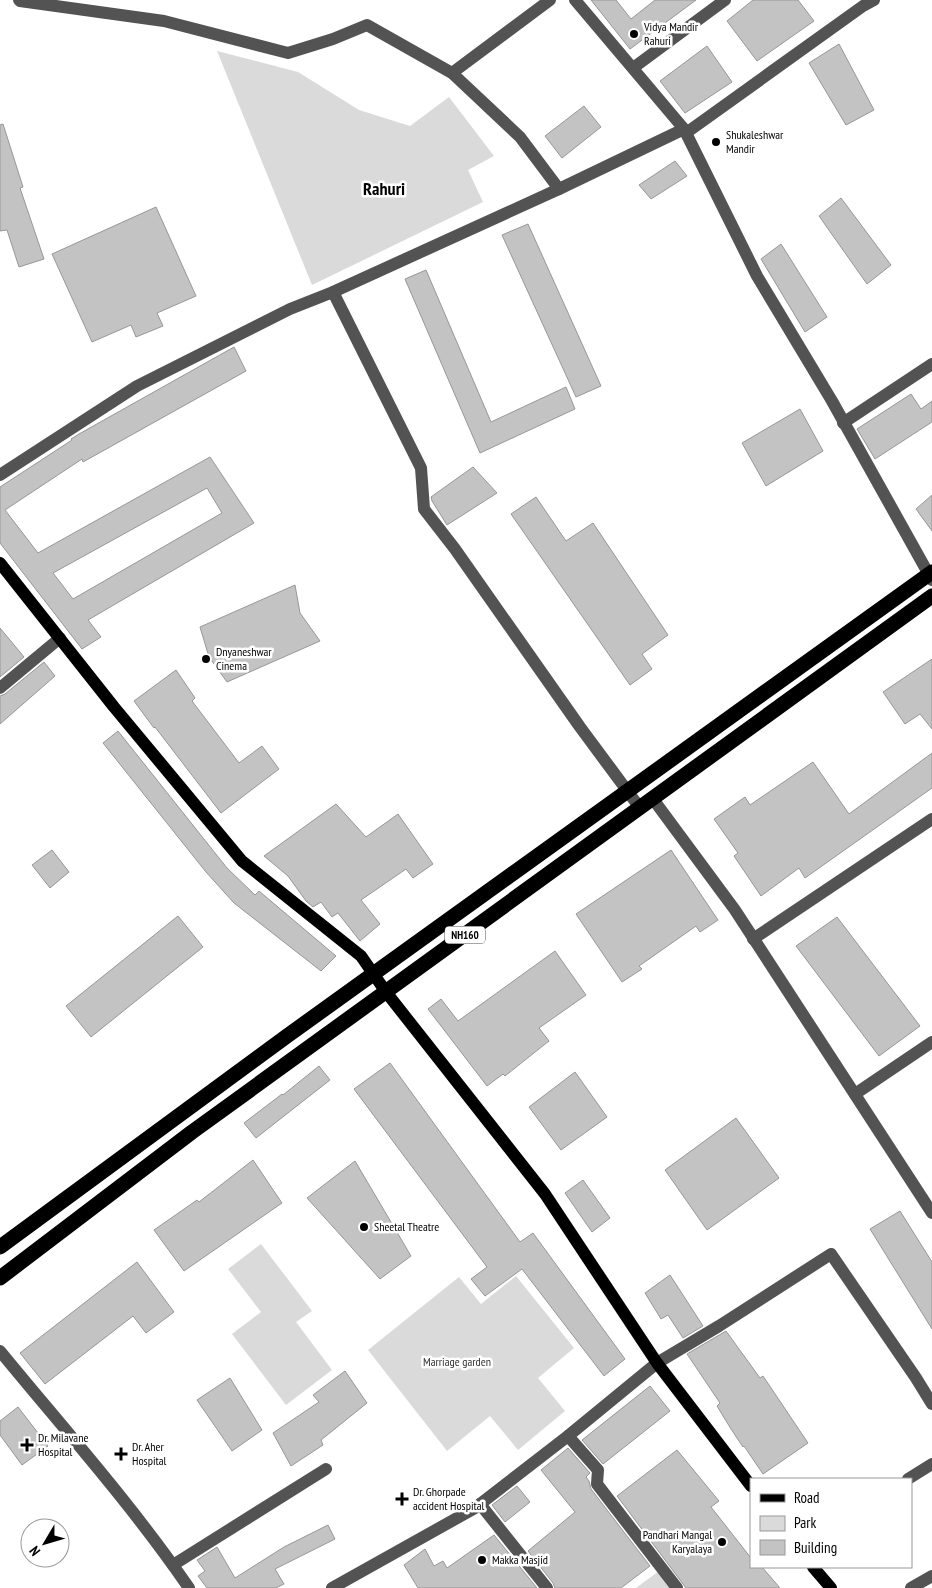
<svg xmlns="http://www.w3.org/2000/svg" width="932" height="1588" font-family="'PT Sans Narrow',sans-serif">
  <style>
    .green { fill: #dadada }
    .building { fill: #c3c3c3; stroke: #979797; fill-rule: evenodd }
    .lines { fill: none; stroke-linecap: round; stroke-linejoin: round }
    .minor { stroke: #535353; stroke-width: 12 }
    .major { stroke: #000; stroke-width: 12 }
    .highway { stroke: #000; stroke-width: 15 }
    .poi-dot { fill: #000; stroke: #fff; stroke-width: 2 }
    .labels { text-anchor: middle; stroke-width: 5; stroke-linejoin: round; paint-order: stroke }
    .shield { fill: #fff; stroke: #4c4c4c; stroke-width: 1 }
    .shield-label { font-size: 11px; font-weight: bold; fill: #000 }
    .poi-label { font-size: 12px; fill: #000; stroke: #fff; text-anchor: start }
    .park-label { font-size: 12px; fill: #313131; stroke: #fff }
    .district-label { font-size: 18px; font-weight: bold; fill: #000; stroke: #fff }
  </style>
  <rect width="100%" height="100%" fill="#fff"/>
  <!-- green -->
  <g class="green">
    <polygon points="217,51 298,72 359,110 410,126 449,97 494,156 468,170 483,202 312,285"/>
    <polygon points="261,1244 312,1311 296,1322 332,1370 286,1405 232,1334 261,1312 228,1269"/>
    <polygon points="516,1276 574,1348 538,1378 565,1411 518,1450 490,1416 447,1451 368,1350 459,1277 481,1304"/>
    <polygon points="659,1571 672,1588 636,1588"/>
  </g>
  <!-- building -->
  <g class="building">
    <polygon points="591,0 616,0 631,19 655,0 696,0 630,49"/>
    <polygon points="753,0 798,0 814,21 757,61 727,21"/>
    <polygon points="839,44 874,110 846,125 809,63"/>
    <polygon points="707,46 732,82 685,113 660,81"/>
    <polygon points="584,106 601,127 562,158 545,136"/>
    <polygon points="3,124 23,187 20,188 44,259 19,267 7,230 0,231 0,125"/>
    <polygon points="675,161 687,176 651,199 639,185"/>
    <polygon points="841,198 891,265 867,284 819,216"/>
    <polygon points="156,207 196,296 157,313 163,326 136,337 131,325 92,342 52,254"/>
    <polygon points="528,224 601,386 576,397 502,235"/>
    <polygon points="781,244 827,317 805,332 761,259"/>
    <polygon points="426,270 491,422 566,387 575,409 480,453 405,279"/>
    <path d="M234 347 246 371 83 462 82 459 5 510 38 553 210 457 254 523 88 620 101 637 82 649 0 543V487L72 440 71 439 79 434ZM207 488 222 513 73 599 53 573Z"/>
    <polygon points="911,394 921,409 932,401 932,422 875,459 857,429"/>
    <polygon points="800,409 823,451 766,486 742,443"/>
    <polygon points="473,467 497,493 447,525 432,501 431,497"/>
    <polygon points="932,495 932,531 916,509"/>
    <polygon points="536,497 566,541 593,523 668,635 642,654 652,669 630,685 511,514"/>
    <polygon points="295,585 300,613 320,641 227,682 209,657 200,627"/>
    <polygon points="0,628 24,657 0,677"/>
    <polygon points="932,659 932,729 920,714 905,724 883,692"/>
    <polygon points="44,662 55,676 0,724 0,696 5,694"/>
    <polygon points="176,670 195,698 192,701 239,763 262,746 279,769 221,813 155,727 154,728 134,701"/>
    <polygon points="118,731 227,868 255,895 259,891 336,956 321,971 234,903 206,872 103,743"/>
    <polygon points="932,753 932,788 805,878 799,868 761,896 734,856 738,853 714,819 745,797 750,805 813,762 849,814"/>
    <polygon points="336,804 366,837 398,814 433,864 413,878 406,869 361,900 380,924 360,941 338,913 332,917 321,902 313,907 306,901 288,876 264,856"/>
    <polygon points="52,850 69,872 50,888 32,865"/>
    <polygon points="671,850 718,920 700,932 696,926 639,966 642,969 622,982 576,914"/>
    <polygon points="178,916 203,947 91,1037 66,1006"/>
    <polygon points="837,917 920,1026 879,1056 796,946"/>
    <polygon points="555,951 586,995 539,1028 549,1041 505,1076 503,1074 487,1086 428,1009 441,999 458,1021"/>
    <polygon points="390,1063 520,1242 533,1233 625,1359 604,1376 522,1269 485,1296 471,1279 487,1267 354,1089"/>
    <polygon points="319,1066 330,1080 256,1138 244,1123 282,1094 283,1095"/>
    <polygon points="575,1072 607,1117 561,1150 529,1107"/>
    <polygon points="736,1118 779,1178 707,1230 665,1170"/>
    <polygon points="253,1160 282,1203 184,1271 154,1230 197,1200 199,1202"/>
    <polygon points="355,1161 411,1256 380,1279 307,1198"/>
    <polygon points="583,1180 610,1218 592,1232 565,1193"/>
    <polygon points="900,1211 932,1262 932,1329 870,1229"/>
    <polygon points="137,1262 174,1312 146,1333 133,1316 45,1384 20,1353"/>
    <polygon points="670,1275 703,1326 683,1338 668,1315 661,1319 645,1293"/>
    <polygon points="726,1331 760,1378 763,1376 808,1443 763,1474 744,1446 743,1447 731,1429 717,1406 720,1403 687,1354"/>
    <polygon points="345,1371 367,1403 321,1440 323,1445 291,1466 273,1433 319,1402 313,1395"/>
    <polygon points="230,1378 262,1430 232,1451 197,1400"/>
    <polygon points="650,1386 670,1411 603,1464 582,1440"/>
    <polygon points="18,1407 48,1446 22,1465 0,1435 0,1421"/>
    <polygon points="568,1448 590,1473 586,1477 589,1481 591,1489 650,1566 621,1588 555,1588 553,1583 528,1551 575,1512 541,1470"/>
    <polygon points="677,1450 719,1501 711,1507 751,1558 751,1567 762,1567 780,1588 686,1588 617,1496"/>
    <polygon points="517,1486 530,1502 505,1522 492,1505"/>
    <polygon points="328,1525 335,1539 275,1569 284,1584 276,1588 207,1588 198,1576 205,1571 197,1560 217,1547 235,1578 284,1547"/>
    <polygon points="494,1535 537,1588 418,1588 404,1565 425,1549 434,1566 443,1561 447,1568"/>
  </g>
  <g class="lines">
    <!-- minor -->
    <g class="minor">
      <polyline points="19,0 20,1 164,21 288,53 333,39 367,25 452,73 520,137 559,189 684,129 575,0"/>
      <polyline points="633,68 725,0"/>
      <polyline points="452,73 550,0"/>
      <polyline points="684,129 757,276 832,401 932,580"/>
      <polyline points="686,133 863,6 874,0"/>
      <polyline points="333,292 421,468 424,509 455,549 580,727 640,808"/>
      <polyline points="843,423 932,364"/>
      <polyline points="0,475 137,386 290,309 333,292 559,189"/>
      <polyline points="0,688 60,638"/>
      <polyline points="653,799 735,910 932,1213"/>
      <polyline points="753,939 932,819"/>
      <polyline points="855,1094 932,1042"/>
      <path d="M0 1351C64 1429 132 1505 189 1588"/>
      <polyline points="568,1436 598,1470 597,1484 677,1588"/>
      <polyline points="908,1479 932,1464"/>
      <polyline points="480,1504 547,1588"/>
      <polyline points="173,1565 326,1469"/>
      <polyline points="332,1588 475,1508 568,1436 657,1363 719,1326 831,1254 916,1378 932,1404"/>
      <polyline points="911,1588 932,1576"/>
    </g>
    <!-- major -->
    <g class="major">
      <polyline points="0,563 114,707 242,861 361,956 386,992 545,1194 657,1363 751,1486"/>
      <polyline points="813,1567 831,1588"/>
    </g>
    <!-- highway -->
    <g class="highway">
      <polyline points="0,1247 287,1036 932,572"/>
      <polyline points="0,1278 192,1132 932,596"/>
    </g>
  </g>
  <!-- markers -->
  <g class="poi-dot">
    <circle cx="634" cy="34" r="5"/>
    <circle cx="716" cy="142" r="5"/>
    <circle cx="206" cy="659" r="5"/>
    <circle cx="364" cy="1227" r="5"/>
    <path d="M24.5 1437.5h5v5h5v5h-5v5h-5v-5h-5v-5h5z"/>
    <path d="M118.5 1446.5h5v5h5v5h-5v5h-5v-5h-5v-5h5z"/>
    <path d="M399.5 1491.5h5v5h5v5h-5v5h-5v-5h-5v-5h5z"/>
    <circle cx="722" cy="1542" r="5"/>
    <circle cx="482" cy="1560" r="5"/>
  </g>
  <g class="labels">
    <!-- shield labels -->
    <rect class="shield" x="445" y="926.5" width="40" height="17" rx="4"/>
    <g class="shield-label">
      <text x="465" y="939">NH160</text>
    </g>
    <!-- poi labels -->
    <g class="poi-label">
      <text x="644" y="31">Vidya Mandir<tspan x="644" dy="14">Rahuri</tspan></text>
      <text x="726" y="139">Shukaleshwar<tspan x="726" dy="14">Mandir</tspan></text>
      <text x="216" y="656">Dnyaneshwar<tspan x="216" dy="14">Cinema</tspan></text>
      <text x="374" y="1231">Sheetal Theatre</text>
      <text x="38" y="1442">Dr. Milavane<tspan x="38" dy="14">Hospital</tspan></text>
      <text x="132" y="1451">Dr. Aher<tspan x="132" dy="14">Hospital</tspan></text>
      <text x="413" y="1496">Dr. Ghorpade<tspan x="413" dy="14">accident Hospital</tspan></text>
      <text x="712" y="1539" text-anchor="end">Pandhari Mangal<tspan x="712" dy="14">Karyalaya</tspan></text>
      <text x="492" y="1564">Makka Masjid</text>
    </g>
    <!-- park labels -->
    <g class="park-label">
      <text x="457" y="1366">Marriage garden</text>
    </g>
    <!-- district labels -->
    <g class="district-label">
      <text x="384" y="195">Rahuri</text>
    </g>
  </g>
  <!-- legend -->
  <rect x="750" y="1478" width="162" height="90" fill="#ffffff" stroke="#999999"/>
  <rect x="760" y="1494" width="25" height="8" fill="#000000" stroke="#999999"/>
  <text x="794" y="1503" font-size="15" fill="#000000">Road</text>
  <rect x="760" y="1516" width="25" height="15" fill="#dadada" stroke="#999999"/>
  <text x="794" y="1528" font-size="15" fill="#000000">Park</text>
  <rect x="760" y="1540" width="25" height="15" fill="#c3c3c3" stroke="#999999"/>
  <text x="794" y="1553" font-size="15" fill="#000000">Building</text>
  <!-- north arrow -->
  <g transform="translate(45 1543) rotate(232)"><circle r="24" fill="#ffffff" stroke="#999999"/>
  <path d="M0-4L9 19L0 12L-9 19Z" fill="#000000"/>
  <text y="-8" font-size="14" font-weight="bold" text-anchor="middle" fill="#000000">N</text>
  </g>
</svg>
